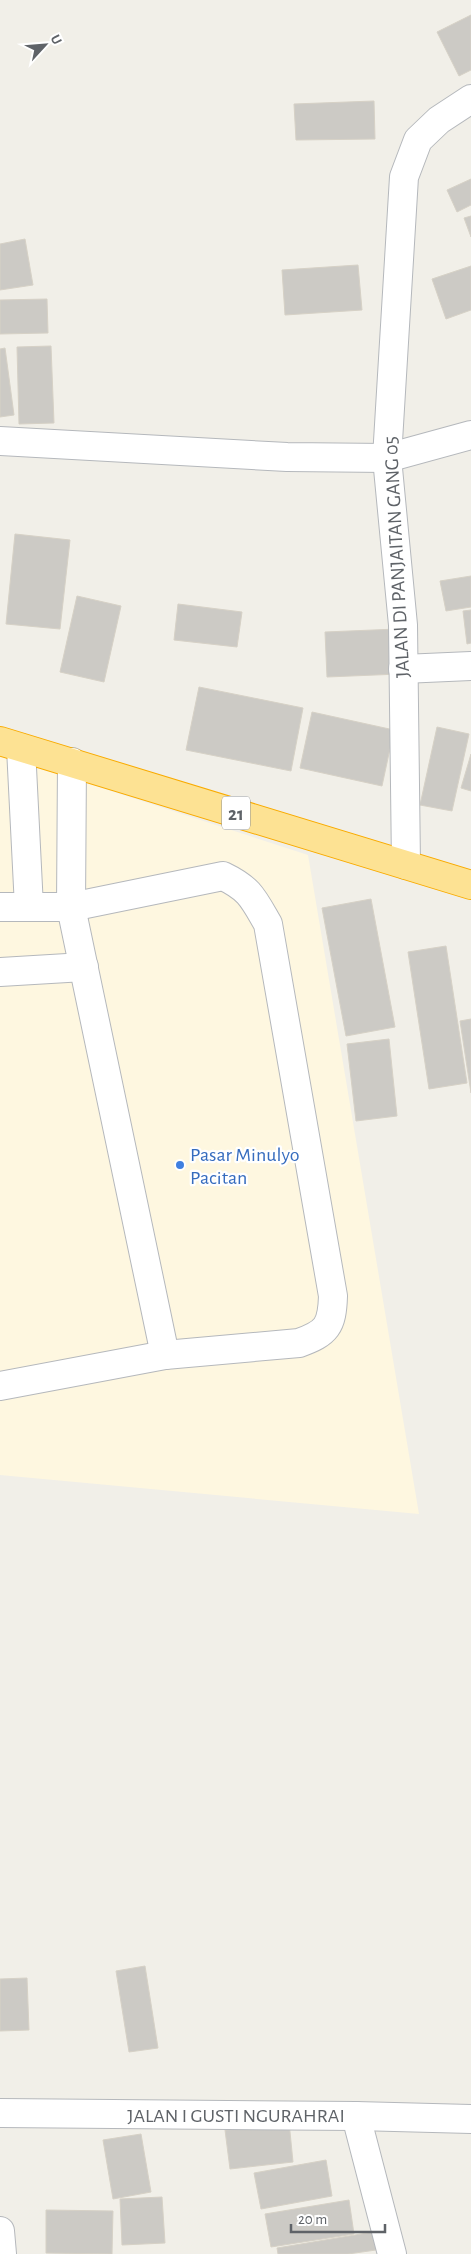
<svg xmlns="http://www.w3.org/2000/svg" width="471" height="2254" font-family="'Alegreya Sans',sans-serif">
  <style>
    .commercial { fill: #fef7e0 }
    .building { fill: #cccac5; stroke: #d6d1c6 }
    .lines { fill: none; stroke-linecap: round; stroke-linejoin: round }
    .minor-casing { stroke: #b5b8bc; stroke-width: 30 }
    .highway-casing { stroke: #f9ab00; stroke-width: 30 }
    .minor { stroke: #fff; stroke-width: 28 }
    .highway { stroke: #fde293; stroke-width: 28 }
    .shop-dot { fill: #3f7fe0; stroke: #fff; stroke-width: 2 }
    .labels { text-anchor: middle; stroke-width: 4.5; stroke-linejoin: round; paint-order: stroke }
    .shield { fill: #fff; stroke: #8f9295; stroke-width: 1 }
    .shield-label { font-size: 19px; font-weight: bold; fill: #5f6368 }
    .street-label { font-size: 20px; fill: #5f6368; stroke: #fff }
    .shop-label { font-size: 20px; fill: #366cbe; stroke: #fff; text-anchor: start }
  </style>
  <rect width="100%" height="100%" fill="#f1efe8"/>
  <!-- commercial -->
  <polygon class="commercial" points="0,755 308,855 419,1514 0,1475"/>
  <!-- building -->
  <g class="building">
    <polygon points="471,15 471,70 459,76 437,32"/>
    <polygon points="374,101 375,139 296,140 294,104"/>
    <polygon points="471,179 471,205 457,212 447,190"/>
    <polygon points="471,216 471,237 464,218"/>
    <polygon points="25,239 33,285 0,290 0,244"/>
    <polygon points="358,265 362,310 285,315 282,270"/>
    <polygon points="471,266 471,310 446,319 432,279"/>
    <polygon points="47,299 48,333 0,334 0,300"/>
    <polygon points="51,346 54,423 19,424 17,347"/>
    <polygon points="5,348 14,415 0,417 0,349"/>
    <polygon points="15,534 70,540 60,629 6,624"/>
    <polygon points="471,576 471,607 446,611 440,581"/>
    <polygon points="77,596 121,606 104,682 60,672"/>
    <polygon points="178,604 242,612 237,647 174,640"/>
    <polygon points="471,610 471,643 467,644 463,611"/>
    <polygon points="397,629 399,674 327,677 325,632"/>
    <polygon points="199,687 303,708 291,771 186,750"/>
    <polygon points="312,712 394,730 382,786 300,768"/>
    <polygon points="437,727 469,734 452,811 420,805"/>
    <polygon points="471,754 471,791 461,788"/>
    <polygon points="371,899 395,1027 346,1036 322,908"/>
    <polygon points="446,946 467,1083 429,1089 408,952"/>
    <polygon points="471,1019 471,1093 460,1021"/>
    <polygon points="389,1039 397,1116 356,1121 347,1044"/>
    <polygon points="145,1966 158,2048 129,2052 116,1971"/>
    <polygon points="27,1978 29,2030 0,2031 0,1979"/>
    <polygon points="289,2122 293,2162 230,2169 225,2130"/>
    <polygon points="141,2134 151,2192 113,2199 103,2140"/>
    <polygon points="326,2160 332,2196 261,2209 254,2173"/>
    <polygon points="162,2197 165,2243 122,2245 120,2199"/>
    <polygon points="349,2200 354,2234 271,2247 265,2214"/>
    <polygon points="46,2210 113,2211 112,2254 46,2253"/>
    <polygon points="373,2232 376,2250 348,2254 278,2254 277,2248"/>
  </g>
  <g class="lines">
    <defs>
      <g id="minor">
        <polyline points="0,441 287,457 387,458 471,435"/>
        <polyline points="403,669 471,666"/>
        <polyline points="21,748 29,907"/>
        <polyline points="72,762 71,907 165,1355"/>
        <polyline points="406,865 403,625 387,458 404,177 418,140 439,120 471,99"/>
        <path d="M0 907H71L223 876C250 889 253 898 268 924L333 1296C332 1326 327 1333 299 1343L165 1355 0 1386"/>
        <polyline points="0,972 84,967"/>
        <polyline points="0,2113 356,2116 471,2119"/>
        <polyline points="356,2116 392,2254"/>
        <polyline points="0,2231 2,2254"/>
      </g>
      <polyline id="highway" points="0,741 471,885"/>
    </defs>
    <!-- minor casing -->
    <use href="#minor" class="minor-casing"/>
    <!-- highway casing -->
    <use href="#highway" class="highway-casing"/>
    <!-- minor -->
    <use href="#minor" class="minor"/>
    <!-- highway -->
    <use href="#highway" class="highway"/>
  </g>
  <!-- markers -->
  <circle class="shop-dot" cx="180" cy="1165" r="5"/>
  <g class="labels">
    <!-- shield labels -->
    <rect class="shield" x="222" y="796.5" width="28" height="33" rx="4"/>
    <g class="shield-label">
      <text x="236" y="820">21</text>
    </g>
    <!-- street labels -->
    <g class="street-label">
      <text transform="translate(396 557) rotate(-93)" y="7">JALAN DI PANJAITAN GANG 05</text>
      <text x="236" y="2122">JALAN I GUSTI NGURAHRAI</text>
    </g>
    <!-- shop labels -->
    <g class="shop-label">
      <text x="190" y="1161">Pasar Minulyo<tspan x="190" dy="23">Pacitan</tspan></text>
    </g>
  </g>
  <!-- north arrow -->
  <g transform="translate(45 45) rotate(64)" stroke="#ffffff" stroke-width="4" paint-order="stroke">
  <path d="M0-4L9 19L0 12L-9 19Z" fill="#5f6368"/>
  <text y="-8" font-size="14" font-weight="bold" text-anchor="middle" fill="#5f6368">U</text>
  </g>
  <!-- scale -->
  <path d="M291 2224v8h94v-8" fill="none" stroke="#5f6368" stroke-width="2.5"/>
  <text x="298" y="2224" font-size="15" fill="#5f6368" stroke="#ffffff" stroke-width="4" paint-order="stroke">20 m</text>
</svg>
